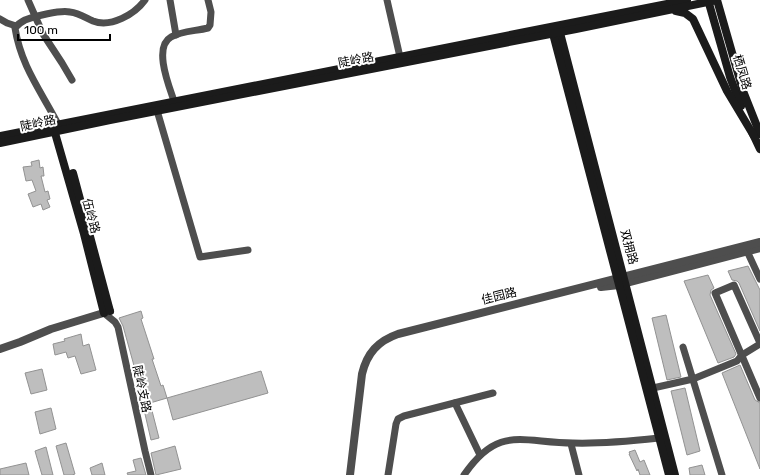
<svg xmlns="http://www.w3.org/2000/svg" width="760" height="475" font-family="Rubik,'Noto Sans SC',sans-serif">
  <style>
    .building { fill: #bebebe; stroke: #929292 }
    .lines { fill: none; stroke-linecap: round; stroke-linejoin: round }
    .minor { stroke: #4e4e4e; stroke-width: 7 }
    .tertiary { stroke: #4e4e4e; stroke-width: 8 }
    .secondary { stroke: #1b1b1b; stroke-width: 8 }
    .labels { text-anchor: middle; stroke-width: 4; stroke-linejoin: round; paint-order: stroke }
    .street-label { font-size: 12px; fill: #000; stroke: #fff }
  </style>
  <rect width="100%" height="100%" fill="#fff"/>
  <!-- building -->
  <g class="building">
    <polygon points="39,160 40,168 43,167 44,176 41,176 45,192 48,191 50,199 47,200 50,207 43,210 41,204 33,207 28,194 36,191 32,180 26,181 23,167 32,166 31,162"/>
    <polygon points="748,266 760,290 760,331 739,283 737,281 732,280 728,271"/>
    <polygon points="708,275 714,288 711,290 710,295 736,354 734,357 718,363 684,281"/>
    <polygon points="141,311 143,318 141,319 154,359 152,359 161,386 163,385 167,398 150,403 159,438 151,440 133,362 123,326 119,318"/>
    <polygon points="666,315 681,377 667,380 652,318"/>
    <polygon points="81,334 83,346 89,344 96,370 81,374 75,356 68,358 66,352 55,355 53,344 65,341 64,339"/>
    <polygon points="740,365 755,400 760,403 760,469 722,373"/>
    <polygon points="42,369 47,390 31,394 25,373"/>
    <polygon points="261,371 268,393 173,420 167,398"/>
    <polygon points="685,388 700,451 687,455 671,391"/>
    <polygon points="51,408 56,429 40,434 35,412"/>
    <polygon points="66,443 75,474 72,475 64,475 56,446"/>
    <polygon points="175,446 181,469 156,475 151,453"/>
    <polygon points="46,447 53,475 42,475 37,458 35,451"/>
    <polygon points="635,450 640,462 644,460 650,475 640,475 638,469 637,471 629,454 630,454 629,452"/>
    <polygon points="141,458 146,475 128,475 127,473 136,471 133,460"/>
    <polygon points="26,463 29,475 0,475 0,469"/>
    <polygon points="102,463 105,475 92,475 90,468"/>
    <polygon points="702,465 705,475 690,475 689,468"/>
  </g>
  <g class="lines">
    <!-- minor -->
    <g class="minor">
      <polyline points="28,0 43,34 62,63 72,80"/>
      <polyline points="170,0 176,35"/>
      <polyline points="387,0 400,57"/>
      <polyline points="0,19 7,23 16,26"/>
      <path d="M174 101C169 86 153 47 171 37 181 31 196 31 208 28L210 25 211 12 208 0"/>
      <polyline points="156,107 200,257 248,250"/>
      <path d="M58 124C41 91 21 66 15 28 18 24 21 22 25 20 35 16 60 10 70 12 79 13 86 18 93 21 111 28 135 14 145 0"/>
      <polyline points="747,251 760,279"/>
      <polyline points="104,313 115,322 118,327 145,451 151,475"/>
      <polyline points="760,343 734,285 715,293 760,398"/>
      <polyline points="683,347 722,475"/>
      <polyline points="653,388 693,379 737,361 742,355 760,344"/>
      <polyline points="455,403 480,455"/>
      <polyline points="571,444 579,475"/>
      <polyline points="388,475 396,424 398,419 404,416 493,393"/>
      <path d="M464 475C499 424 522 443 573 443 602 444 631 441 659 438"/>
    </g>
    <!-- tertiary -->
    <g class="tertiary">
      <polyline points="601,287 619,285 760,248"/>
      <polyline points="0,349 20,342 51,329 110,311"/>
      <path d="M350 475 362 374C367 353 378 341 398 334L760 242"/>
    </g>
    <!-- secondary -->
    <g class="secondary">
      <polyline points="708,0 730,77 741,106"/>
      <polyline points="717,0 743,91 760,134"/>
      <polyline points="676,11 685,13 693,19 727,91 754,136"/>
      <polyline points="559,29 675,475"/>
      <polyline points="552,30 669,475"/>
      <polyline points="53,126 84,234 104,313"/>
      <polyline points="752,132 760,149"/>
      <polyline points="0,136 687,0"/>
      <polyline points="0,143 110,120 576,29 717,0"/>
      <polyline points="73,173 110,311"/>
    </g>
  </g>
  <g class="labels">
    <!-- street labels -->
    <g class="street-label">
      <text transform="translate(356 60) rotate(-11)" y="4">陡岭路</text>
      <text transform="translate(742 72) rotate(73)" y="4">栖凤路</text>
      <text transform="translate(38 123) rotate(-12)" y="4">陡岭路</text>
      <text transform="translate(91 216) rotate(75)" y="4">伍岭路</text>
      <text transform="translate(629 247) rotate(75)" y="4">双拥路</text>
      <text transform="translate(499 296) rotate(-14)" y="4">佳园路</text>
      <text transform="translate(142 389) rotate(78)" y="4">陡岭支路</text>
    </g>
  </g>
  <!-- scale -->
  <path d="M18 34v6h92v-6" fill="none" stroke="#000000" stroke-width="2"/>
  <text x="24" y="34" font-size="12" fill="#000000" stroke="#ffffff" stroke-width="3" paint-order="stroke">100 m</text>
</svg>
